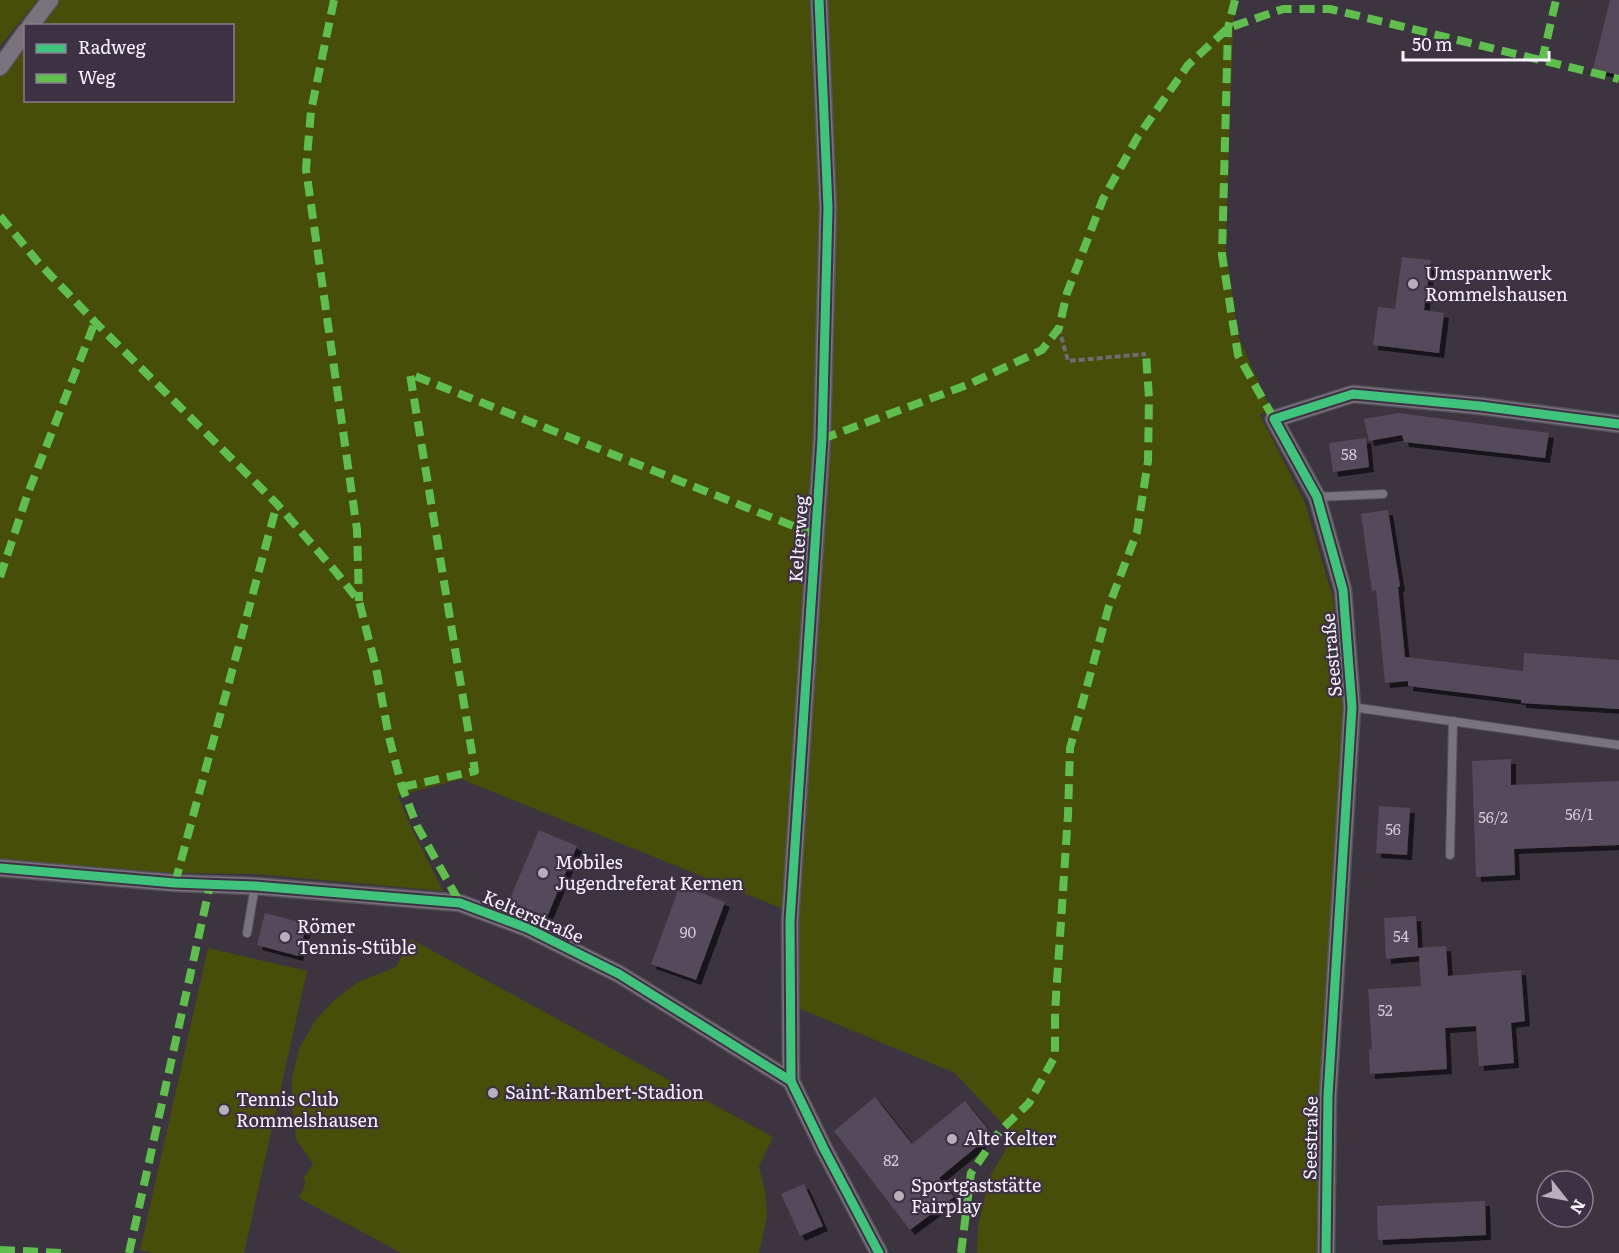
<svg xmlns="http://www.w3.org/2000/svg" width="1619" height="1253" font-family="Literata,serif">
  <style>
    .green { fill: #464e09 }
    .building { fill: #55495c; filter: url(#shadow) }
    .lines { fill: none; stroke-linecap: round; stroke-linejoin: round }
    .lane-casing { stroke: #57515a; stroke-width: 10 }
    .street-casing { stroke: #57515a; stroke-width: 19 }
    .path { stroke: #706b73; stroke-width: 4; stroke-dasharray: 6 3; stroke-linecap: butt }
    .lane { stroke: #78737c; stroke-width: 8 }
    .street { stroke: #78737c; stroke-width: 16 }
    .quiet { stroke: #5fbe4e; stroke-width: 8; stroke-dasharray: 15 8; stroke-linecap: butt }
    .cycleway-casing { stroke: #3d3144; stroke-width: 13 }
    .cycleway { stroke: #40c37c; stroke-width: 9 }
    .poi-dot { fill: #b7b0bc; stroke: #3d3144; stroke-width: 2 }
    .labels { text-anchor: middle; stroke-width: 4.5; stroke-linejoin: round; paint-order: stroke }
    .number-label { font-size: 15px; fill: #d0c8d6 }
    .poi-label { font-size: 18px; fill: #f9f2fe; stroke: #3d3144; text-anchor: start }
    .street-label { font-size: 18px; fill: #f9f2fe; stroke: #3d3144 }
  </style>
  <defs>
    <filter id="shadow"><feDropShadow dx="5" dy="5" stdDeviation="0" flood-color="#0009"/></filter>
  </defs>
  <rect width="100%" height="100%" fill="#3c3540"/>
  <!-- green -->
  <g class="green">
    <polygon points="0,0 38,0 0,46"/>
    <polygon points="55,0 1236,0 1234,8 1225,244 1238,336 1270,408 1260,415 1305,503 1333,598 1344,712 1319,1253 977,1253 978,1227 989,1178 1014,1136 955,1073 798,1008 798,915 461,779 398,796 412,829 443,891 256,874 173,873 0,859 0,69 25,34 26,100 232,100 232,26 33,25"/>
    <polygon points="411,939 773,1137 759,1166 765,1192 767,1216 759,1253 401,1253 299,1198 306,1182 303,1179 313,1164 296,1139 292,1107 292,1079 299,1049 314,1022 333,1001 358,982 396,967"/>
    <polygon points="208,948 307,971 244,1253 153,1253 140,1250"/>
  </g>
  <!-- building -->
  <g class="building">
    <polygon points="1610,0 1619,0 1619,75 1593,69"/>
    <polygon points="1402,257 1431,260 1424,310 1444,313 1439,353 1373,345 1378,307 1395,309"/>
    <polygon points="1399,413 1549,433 1545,458 1404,442 1402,435 1369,441 1364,419"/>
    <polygon points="1366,438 1369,467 1333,472 1329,443"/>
    <polygon points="1388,510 1400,586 1398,587 1405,657 1523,671 1524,653 1619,660 1619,709 1521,703 1521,700 1408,686 1408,681 1385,683 1376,590 1372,591 1361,514"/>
    <polygon points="1511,759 1511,785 1619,781 1619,845 1514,849 1515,875 1476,877 1472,761"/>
    <polygon points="1379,806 1410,808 1407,855 1376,853"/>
    <polygon points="539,830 577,846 547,917 509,901"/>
    <polygon points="680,885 725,902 696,980 651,964"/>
    <polygon points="265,913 307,924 298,956 257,945"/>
    <polygon points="1416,916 1418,948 1446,946 1448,976 1521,970 1525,1021 1511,1023 1514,1063 1479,1066 1476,1026 1445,1028 1447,1069 1370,1074 1369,1049 1372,1049 1368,989 1421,986 1419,956 1386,959 1384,918"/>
    <polygon points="875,1097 912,1144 965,1101 992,1134 939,1178 954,1197 910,1230 834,1131"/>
    <polygon points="804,1184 823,1226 800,1236 781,1194"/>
    <polygon points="1485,1201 1486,1235 1378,1240 1377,1206"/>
  </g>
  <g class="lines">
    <defs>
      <g id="lane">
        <polyline points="1317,497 1383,494"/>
        <polyline points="1352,707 1619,745"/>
        <polyline points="1450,855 1453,721"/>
        <polyline points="247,933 255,886"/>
      </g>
      <g id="street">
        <polyline points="30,26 50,0"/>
        <polyline points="0,67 26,31"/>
        <polyline points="0,868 175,883 255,886 460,903 527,928 619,974 791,1081 824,1149 879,1253"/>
        <polyline points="791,1081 790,921 822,439 828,208 819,0"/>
        <polyline points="1326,1253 1328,1096 1352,707 1343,590 1317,497 1274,419 1353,394 1480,406 1619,424"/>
      </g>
    </defs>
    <!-- lane casing -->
    <use href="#lane" class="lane-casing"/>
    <!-- street casing -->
    <use href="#street" class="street-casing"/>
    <!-- path -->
    <polyline class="path" points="1059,328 1068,361 1146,354"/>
    <!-- lane -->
    <use href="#lane" class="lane"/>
    <!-- street -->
    <use href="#street" class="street"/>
    <!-- quiet -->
    <g class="quiet">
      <polyline points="334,0 311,111 306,169 357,530 359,601"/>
      <polyline points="1235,0 1228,28 1222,255 1238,355 1274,419"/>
      <polyline points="1542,61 1556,0"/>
      <polyline points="0,216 38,262 95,322 277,504 336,572 359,601 376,668 389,737 402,787 417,826 460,903"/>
      <polyline points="822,439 967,385 1042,350 1059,328 1067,293 1103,199 1137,138 1188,65 1228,28 1283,9 1330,9 1619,79"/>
      <polyline points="0,577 28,493 95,322"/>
      <polyline points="402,787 475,771 410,374 816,535"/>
      <polyline points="175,883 277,504"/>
      <polyline points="0,1250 62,1253"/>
      <polyline points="129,1253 210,885"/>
      <polyline points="961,1253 971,1173 1000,1131 1029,1103 1055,1056 1055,1012 1068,815 1070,748 1109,606 1137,532 1148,461 1149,398 1146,354"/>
    </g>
    <defs>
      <g id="cycleway">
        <polyline points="0,868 175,883 255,886 460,903 527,928 619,974 791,1081 824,1149 879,1253"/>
        <polyline points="791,1081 790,921 822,439 828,208 819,0"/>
        <polyline points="1326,1253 1328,1096 1352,707 1343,590 1317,497 1274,419 1353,394 1480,406 1619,424"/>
      </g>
    </defs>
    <!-- cycleway casing -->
    <use href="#cycleway" class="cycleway-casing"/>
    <!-- cycleway -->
    <use href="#cycleway" class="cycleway"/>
  </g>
  <!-- markers -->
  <g class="poi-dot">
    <circle cx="1413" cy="284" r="6"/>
    <circle cx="543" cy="873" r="6"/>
    <circle cx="285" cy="937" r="6"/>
    <circle cx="493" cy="1093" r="6"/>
    <circle cx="224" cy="1110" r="6"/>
    <circle cx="952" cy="1139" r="6"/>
    <circle cx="899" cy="1196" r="6"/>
  </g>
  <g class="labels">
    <!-- number labels -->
    <g class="number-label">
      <text x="1349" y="460">58</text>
      <text x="1579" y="820">56/1</text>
      <text x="1493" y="823">56/2</text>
      <text x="1393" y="835">56</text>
      <text x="688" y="938">90</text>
      <text x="1401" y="942">54</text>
      <text x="1385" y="1016">52</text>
      <text x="891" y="1166">82</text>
    </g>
    <!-- poi labels -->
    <g class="poi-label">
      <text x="1425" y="280">Umspannwerk<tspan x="1425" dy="21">Rommelshausen</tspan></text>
      <text x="555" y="869">Mobiles<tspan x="555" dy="21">Jugendreferat Kernen</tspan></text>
      <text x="297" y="933">Römer<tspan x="297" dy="21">Tennis-Stüble</tspan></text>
      <text x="505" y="1099">Saint-Rambert-Stadion</text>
      <text x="236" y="1106">Tennis Club<tspan x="236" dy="21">Rommelshausen</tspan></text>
      <text x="964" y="1145">Alte Kelter</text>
      <text x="911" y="1192">Sportgaststätte<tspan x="911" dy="21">Fairplay</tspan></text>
    </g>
    <!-- street labels -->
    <g class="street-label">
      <text transform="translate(799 539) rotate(-86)" y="6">Kelterweg</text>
      <text transform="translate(1332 655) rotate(-95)" y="6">Seestraße</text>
      <text transform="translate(533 917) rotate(23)" y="6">Kelterstraße</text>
      <text transform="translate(1311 1138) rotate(-89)" y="6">Seestraße</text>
    </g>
  </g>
  <!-- legend -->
  <rect x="24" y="24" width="210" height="78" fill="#3d3144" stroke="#887e8e" stroke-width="1.5"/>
  <rect x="36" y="44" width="30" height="9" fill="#40c37c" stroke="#887e8e" stroke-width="1.5"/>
  <text x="78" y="54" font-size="18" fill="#f9f2fe">Radweg</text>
  <rect x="36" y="74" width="30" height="9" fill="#5fbe4e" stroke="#887e8e" stroke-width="1.5"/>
  <text x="78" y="84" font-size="18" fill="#f9f2fe">Weg</text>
  <!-- north arrow -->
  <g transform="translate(1565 1199) rotate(121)"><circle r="28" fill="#3d3144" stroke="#887e8e" stroke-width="1.5"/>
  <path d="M0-4.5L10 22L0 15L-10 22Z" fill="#b7b0bc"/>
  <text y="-9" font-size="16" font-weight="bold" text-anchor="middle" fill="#f9f2fe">N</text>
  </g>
  <!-- scale -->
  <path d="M1403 51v9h146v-9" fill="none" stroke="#f9f2fe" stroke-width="3"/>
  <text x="1412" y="51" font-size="18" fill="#f9f2fe" stroke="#3d3144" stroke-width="4.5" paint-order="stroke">50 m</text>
</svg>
